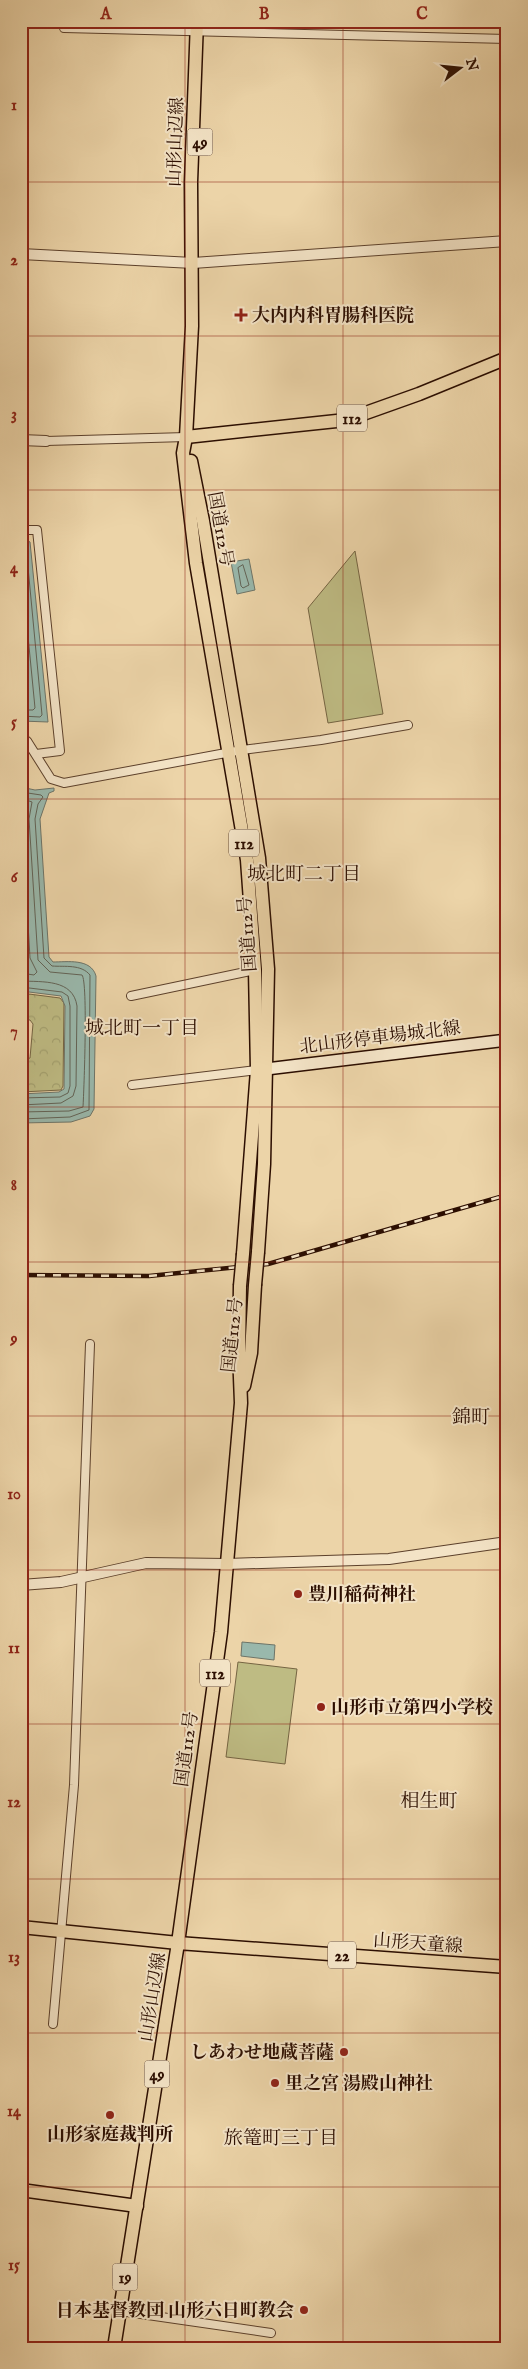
<svg xmlns="http://www.w3.org/2000/svg" width="528" height="2369" font-family="'IM FELL English','Noto Serif JP',serif">
  <style>
    .forest { fill: url(#forest-crowns); stroke: #756442 }
    .pitch { fill: #bebb83; stroke: #756442 }
    .water { fill: #99b8ac; stroke: #6d7468 }
    .lines { fill: none; stroke-linecap: round; stroke-linejoin: round }
    .shore { stroke: #626356; stroke-width: 1 }
    .stream { stroke: #6d7468; stroke-width: 2.5 }
    .minor-casing { stroke: #5c402b; stroke-width: 10 }
    .tertiary-casing { stroke: #5c402b; stroke-width: 12 }
    .secondary-casing { stroke: #2c0e01; stroke-width: 14 }
    .primary-casing { stroke: #2c0e01; stroke-width: 15 }
    .trunk-casing { stroke: #2c0e01; stroke-width: 15 }
    .minor { stroke: #f3e3c6; stroke-width: 8 }
    .tertiary { stroke: #f3e3c6; stroke-width: 10 }
    .secondary { stroke: #f3e3c6; stroke-width: 11 }
    .primary { stroke: #ecd4a8; stroke-width: 12 }
    .trunk { stroke: #ecd4a8; stroke-width: 12 }
    .rail-casing { stroke: #2c0e01; stroke-width: 4.5 }
    .rail { stroke: #f3e3c6; stroke-width: 2.5; stroke-dasharray: 8; stroke-linecap: butt }
    .trunk-bridge-casing { stroke: #2c0e01; stroke-width: 15; stroke-linecap: butt }
    .trunk-bridge { stroke: #ecd4a8; stroke-width: 12 }
    .grid { fill: none; stroke: #8f2418; stroke-width: 1; stroke-opacity: 0.55 }
    .poi-dot { fill: #8f2418; stroke: #f3e3c6; stroke-width: 2 }
    .labels { text-anchor: middle; stroke-width: 4; stroke-linejoin: round; paint-order: stroke }
    .shield { fill: #f3e3c6; stroke: #684e3c; stroke-width: 1 }
    .shield-label { font-size: 16px; font-weight: bold; fill: #2c0e01 }
    .street-label { font-size: 18px; fill: #2c0e01; stroke: #f3e3c6 }
    .poi-label { font-size: 18px; font-weight: bold; fill: #2c0e01; stroke: #f3e3c6; text-anchor: start }
    .neighbourhood-label { font-size: 19px; fill: #2c0e01; stroke: #f3e3c6 }
    .neatline { fill: none; stroke: #8f2418; stroke-width: 2 }
    .grid-label { font-size: 16px; text-anchor: middle; font-weight: bold; fill: #8f2418 }
  </style>
  <defs>
    <pattern id="forest-crowns" width="20" height="18" patternUnits="userSpaceOnUse" patternTransform="scale(1.25)"><rect width="20" height="18" fill="#bebb83"/><path d="M2 6a3 3 0 1 1 6 0M12 15a3 3 0 1 1 6 0" fill="none" stroke="#a3a06f"/></pattern>
  </defs>
  <rect width="100%" height="100%" fill="#ecd4a8"/>
  <filter id="stains"><feTurbulence type="fractalNoise" baseFrequency=".004" numOctaves="4"/><feColorMatrix values="0 0 0 0 .2 0 0 0 0 .09 0 0 0 0 .02 0 0 0 .5 -.17"/></filter>
  <radialGradient id="worn" r=".72"><stop offset=".6" stop-color="#630" stop-opacity="0"/><stop offset="1" stop-color="#630" stop-opacity=".3"/></radialGradient>
  <!-- forest -->
  <polygon class="forest" points="21,993 60,998 64,1003 63,1086 61,1090 21,1092 21,1061 30,1058 33,1024 30,1020 21,1019"/>
  <!-- pitch -->
  <g class="pitch">
    <polygon points="355,551 383,714 328,723 308,608"/>
    <polygon points="238,1662 297,1669 285,1764 226,1757"/>
  </g>
  <!-- water -->
  <g class="water">
    <polygon points="21,537 30,542 48,722 21,721"/>
    <polygon points="249,559 255,590 237,594 231,562"/>
    <path d="M21 787 35 790 54 788V791L49 793 40 819 49 957 53 962C67 962 91 958 96 976L94 1109 90 1116 71 1122 21 1123V1094L59 1092 64 1089 65 1006 61 996 21 991Z"/>
    <polygon points="242,1642 275,1645 274,1660 241,1656"/>
  </g>
  <g class="lines">
    <!-- shore -->
    <g class="shore">
      <polyline points="21,542 26,546 42,715 40,717 21,716"/>
      <polyline points="21,564 35,708 33,710 21,710"/>
      <polygon points="243,565 249,585 243,588 241,586 238,568"/>
      <polyline points="21,641 27,700 21,703"/>
      <path d="M21 792 41 795 43 797 38 804 35 819 44 958 52 966C65 967 81 964 90 975L89 1110 70 1117 21 1119"/>
      <path d="M21 798 32 802 29 819 38 960 50 972 82 975C88 982 84 1090 83 1107L69 1111 21 1112"/>
      <polyline points="21,806 23,808 22,820 30,958 37,972 34,975 21,973"/>
      <path d="M21 981C43 982 73 979 77 1006L76 1086 73 1096 61 1103 21 1105"/>
      <polyline points="21,987 62,992 68,996 70,1006 70,1086 68,1093 60,1097 21,1098"/>
    </g>
    <!-- stream -->
    <polyline class="stream" points="502,1951 507,1942"/>
    <defs>
      <g id="minor">
        <polyline points="64,28 507,39"/>
        <polyline points="46,441 186,437"/>
        <polyline points="21,530 37,530 60,751 36,754"/>
        <polyline points="21,736 27,741 51,779 64,783 242,750 321,740 408,725"/>
        <polyline points="131,996 255,970"/>
        <polyline points="132,1085 257,1070"/>
        <polyline points="53,2024 74,1785 90,1344"/>
        <polyline points="120,2311 271,2333"/>
      </g>
      <g id="tertiary">
        <polyline points="21,254 193,263 507,241"/>
        <polyline points="21,440 46,441"/>
        <polyline points="21,1585 61,1582 146,1563 227,1564 389,1559 507,1542"/>
      </g>
      <polyline id="secondary" points="258,1070 507,1040"/>
      <g id="primary">
        <polyline points="186,437 192,326 191,182 197,21"/>
        <polyline points="21,2190 137,2206"/>
        <polyline points="114,2348 178,1943 507,1967"/>
      </g>
      <g id="trunk">
        <polyline points="186,437 183,453 196,563 247,860 255,970 257,1070 243,1254"/>
        <polyline points="186,437 346,420 419,394 507,358"/>
        <polyline points="191,461 203,521 259,858 268,969 264,1164 258,1252"/>
        <polyline points="244,1386 251,1353 255,1285"/>
        <polyline points="21,1927 178,1943 221,1632 241,1403 239,1352 240,1286"/>
      </g>
    </defs>
    <!-- minor casing -->
    <use href="#minor" class="minor-casing"/>
    <!-- tertiary casing -->
    <use href="#tertiary" class="tertiary-casing"/>
    <!-- secondary casing -->
    <use href="#secondary" class="secondary-casing"/>
    <!-- primary casing -->
    <use href="#primary" class="primary-casing"/>
    <!-- trunk casing -->
    <use href="#trunk" class="trunk-casing"/>
    <!-- minor -->
    <use href="#minor" class="minor"/>
    <!-- tertiary -->
    <use href="#tertiary" class="tertiary"/>
    <!-- secondary -->
    <use href="#secondary" class="secondary"/>
    <!-- primary -->
    <use href="#primary" class="primary"/>
    <!-- trunk -->
    <use href="#trunk" class="trunk"/>
    <defs>
      <polyline id="rail" points="21,1275 149,1276 268,1264 507,1195"/>
    </defs>
    <!-- rail casing -->
    <use href="#rail" class="rail-casing"/>
    <!-- rail -->
    <use href="#rail" class="rail"/>
    <defs>
      <g id="trunk-bridge">
        <polyline points="255,1285 258,1252"/>
        <polyline points="240,1286 243,1254"/>
      </g>
    </defs>
    <!-- trunk-bridge casing -->
    <use href="#trunk-bridge" class="trunk-bridge-casing"/>
    <!-- trunk-bridge -->
    <use href="#trunk-bridge" class="trunk-bridge"/>
  </g>
  <!-- grid -->
  <path class="grid" d="M185 21V2348M343 21V2348M21 182H507M21 336H507M21 490H507M21 645H507M21 799H507M21 953H507M21 1107H507M21 1262H507M21 1416H507M21 1570H507M21 1724H507M21 1879H507M21 2033H507M21 2187H507"/>
  <!-- markers -->
  <g class="poi-dot">
    <path d="M238.5 307.5h5v5h5v5h-5v5h-5v-5h-5v-5h5z"/>
    <circle cx="298" cy="1594" r="5"/>
    <circle cx="321" cy="1707" r="5"/>
    <circle cx="344" cy="2052" r="5"/>
    <circle cx="275" cy="2083" r="5"/>
    <circle cx="110" cy="2115" r="5"/>
    <circle cx="304" cy="2310" r="5"/>
  </g>
  <g class="labels">
    <!-- shield labels -->
    <g class="shield">
      <rect x="187.5" y="128.5" width="25" height="27" rx="4"/>
      <rect x="337" y="404.5" width="30" height="27" rx="4"/>
      <rect x="229" y="829.5" width="30" height="27" rx="4"/>
      <rect x="200" y="1659.5" width="30" height="27" rx="4"/>
      <rect x="328" y="1941.5" width="28" height="27" rx="4"/>
      <rect x="144.5" y="2060.5" width="25" height="27" rx="4"/>
      <rect x="112.5" y="2263.5" width="25" height="27" rx="4"/>
    </g>
    <g class="shield-label">
      <text x="200" y="148">49</text>
      <text x="352" y="424">112</text>
      <text x="244" y="849">112</text>
      <text x="215" y="1679">112</text>
      <text x="342" y="1961">22</text>
      <text x="157" y="2080">49</text>
      <text x="125" y="2283">19</text>
    </g>
    <!-- street labels -->
    <g class="street-label">
      <text transform="translate(175 142) rotate(-88)" y="6">山形山辺線</text>
      <text transform="translate(221 529) rotate(80)" y="6">国道112号</text>
      <text transform="translate(247 934) rotate(-94)" y="6">国道112号</text>
      <text transform="translate(380 1037) rotate(-7)" y="6">北山形停車場城北線</text>
      <text transform="translate(232 1335) rotate(-84)" y="6">国道112号</text>
      <text transform="translate(186 1749) rotate(-82)" y="6">国道112号</text>
      <text transform="translate(418 1943) rotate(4)" y="6">山形天童線</text>
      <text transform="translate(152 1997) rotate(-81)" y="6">山形山辺線</text>
    </g>
    <!-- poi labels -->
    <g class="poi-label">
      <text x="252" y="321">大内内科胃腸科医院</text>
      <text x="308" y="1600">豊川稲荷神社</text>
      <text x="331" y="1713">山形市立第四小学校</text>
      <text x="334" y="2058" text-anchor="end">しあわせ地蔵菩薩</text>
      <text x="285" y="2089">里之宮 湯殿山神社</text>
      <text x="110" y="2140" text-anchor="middle">山形家庭裁判所</text>
      <text x="294" y="2316" text-anchor="end">日本基督教団 山形六日町教会</text>
    </g>
    <!-- neighbourhood labels -->
    <g class="neighbourhood-label">
      <text x="304" y="880">城北町二丁目</text>
      <text x="142" y="1034">城北町一丁目</text>
      <text x="471" y="1423">錦町</text>
      <text x="429" y="1807">相生町</text>
      <text x="281" y="2144">旅篭町三丁目</text>
    </g>
  </g>
  <!-- margin -->
  <rect width="528" height="2369" fill="none" stroke="#ecd4a8" stroke-width="55"/>
  <!-- north arrow -->
  <g transform="translate(460 68) rotate(74)" stroke="#f3e3c6" stroke-width="4" paint-order="stroke">
  <path d="M0-4L9 19L0 12L-9 19Z" fill="#2c0e01"/>
  <text y="-8" font-size="14" font-weight="bold" text-anchor="middle" fill="#2c0e01">N</text>
  </g>
  <rect x="28" y="28" width="472" height="2314" class="neatline"/>
  <g class="grid-label">
    <text x="106" y="19">A</text>
    <text x="264" y="19">B</text>
    <text x="422" y="19">C</text>
    <text x="14" y="110">1</text>
    <text x="14" y="265">2</text>
    <text x="14" y="419">3</text>
    <text x="14" y="573">4</text>
    <text x="14" y="727">5</text>
    <text x="14" y="882">6</text>
    <text x="14" y="1036">7</text>
    <text x="14" y="1190">8</text>
    <text x="14" y="1344">9</text>
    <text x="14" y="1499">10</text>
    <text x="14" y="1653">11</text>
    <text x="14" y="1807">12</text>
    <text x="14" y="1962">13</text>
    <text x="14" y="2116">14</text>
    <text x="14" y="2270">15</text>
  </g>
  <rect width="100%" height="100%" filter="url(#stains)"/>
  <rect width="100%" height="100%" fill="url(#worn)"/>
</svg>
